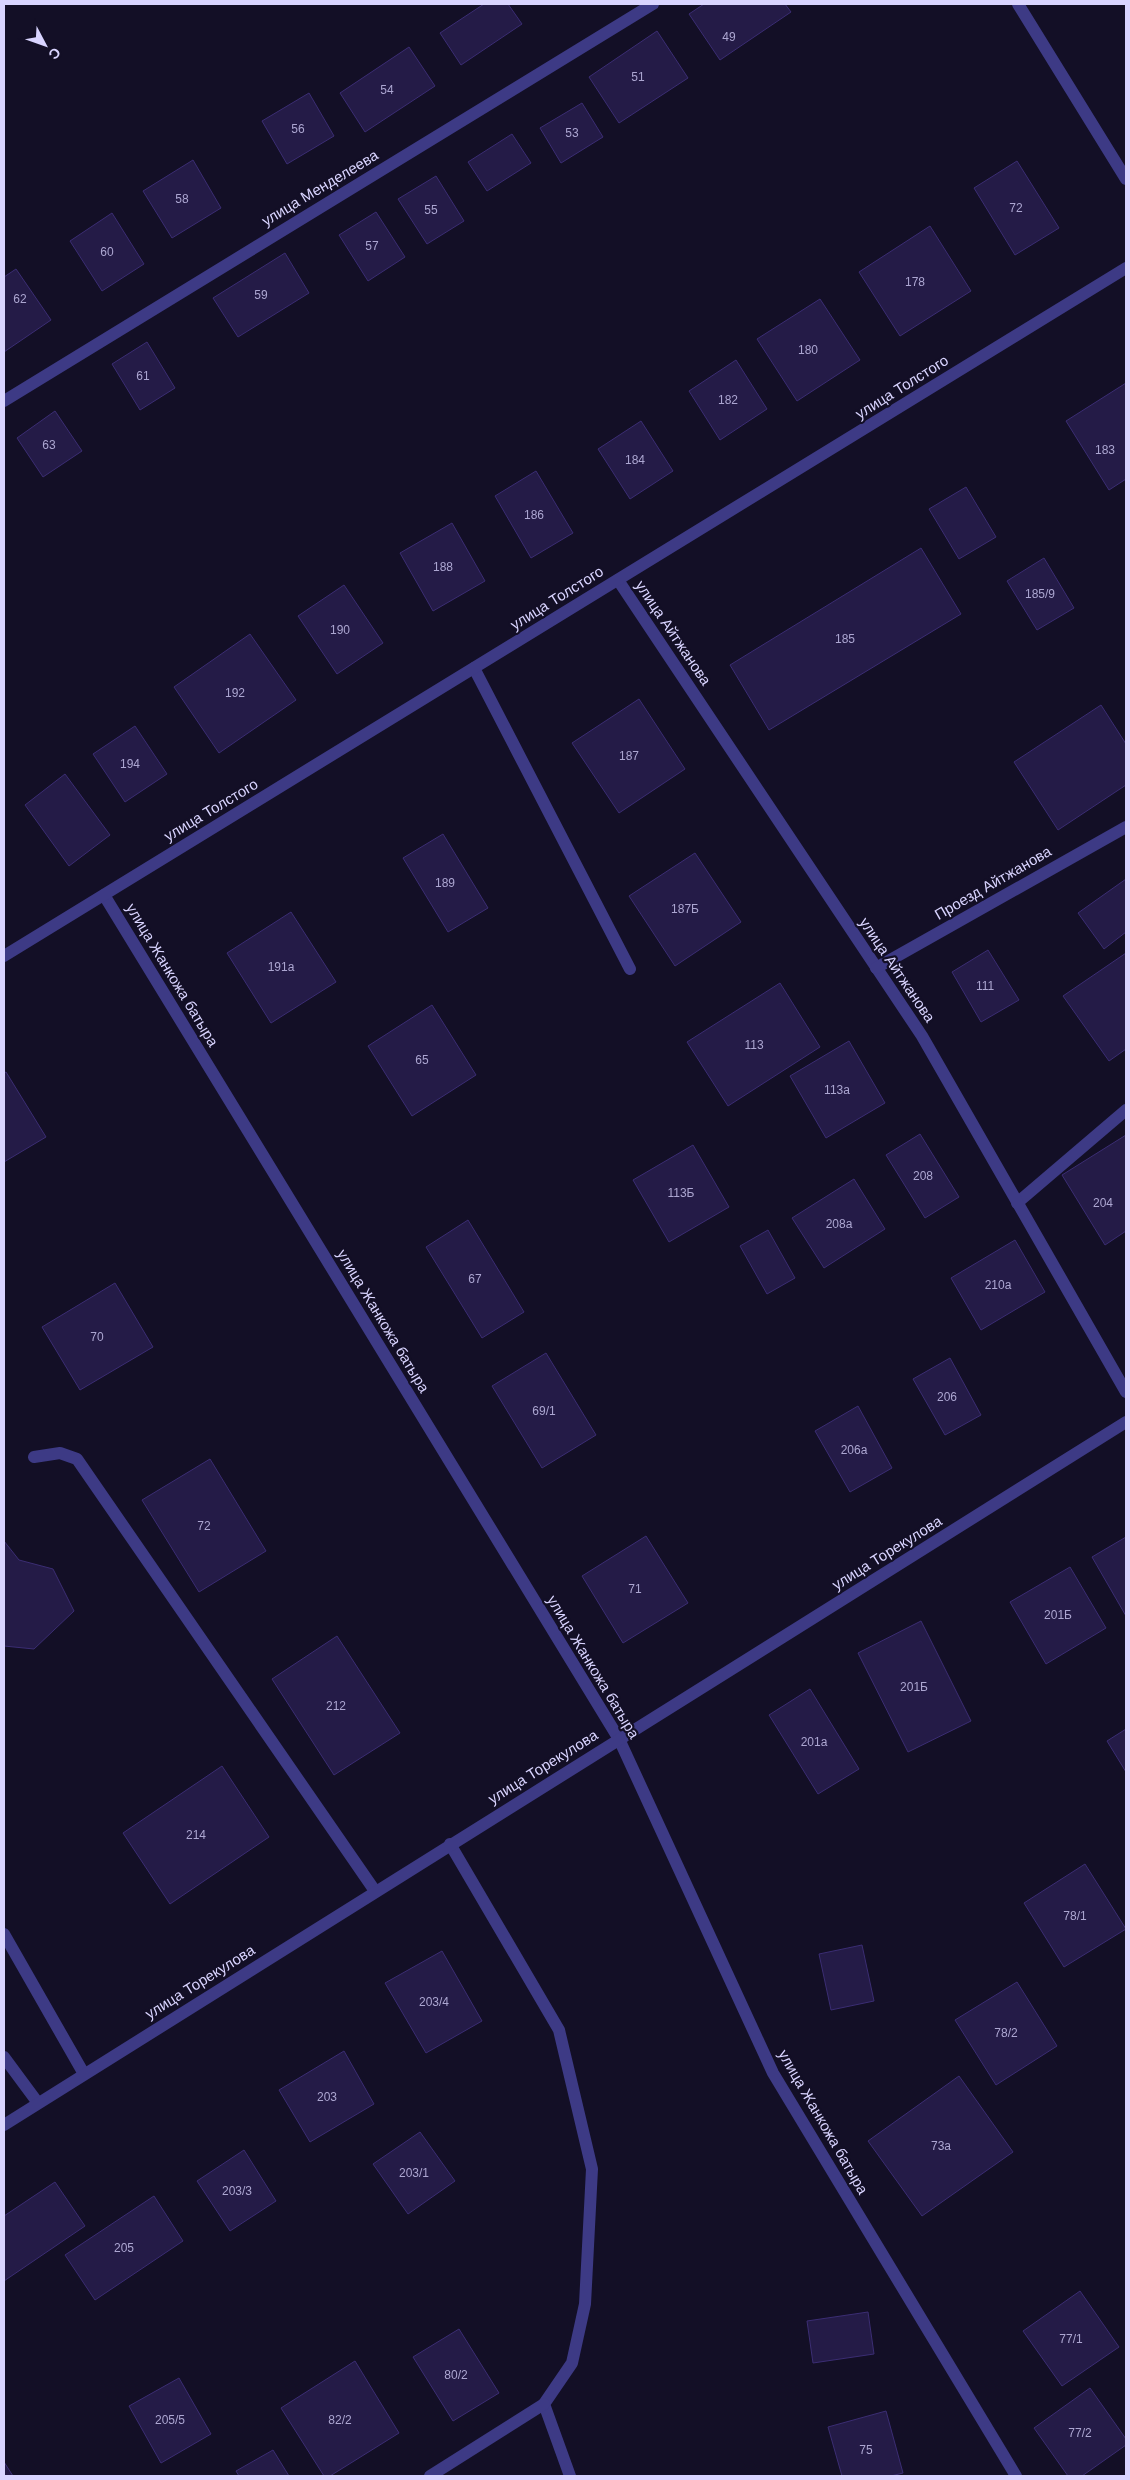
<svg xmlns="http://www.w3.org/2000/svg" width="1130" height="2480" font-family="Arial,sans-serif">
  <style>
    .building { fill: #241b47; stroke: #3b2d73 }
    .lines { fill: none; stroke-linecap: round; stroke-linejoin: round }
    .service { stroke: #3d3a85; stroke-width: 12 }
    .minor { stroke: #3d3a85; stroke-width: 12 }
    .labels { text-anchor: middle; stroke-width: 4.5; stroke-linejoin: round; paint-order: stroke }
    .number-label { font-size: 12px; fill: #aca6d1 }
    .street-label { font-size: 15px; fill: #d9d4ff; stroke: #130f26 }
  </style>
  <rect width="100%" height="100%" fill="#130f26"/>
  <!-- building -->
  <g class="building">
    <polygon points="484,4 508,4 522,24 461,65 440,33"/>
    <polygon points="704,4 785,4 791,12 720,60 689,14"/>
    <polygon points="657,31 688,78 619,123 589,77"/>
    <polygon points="409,47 435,86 365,132 340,93"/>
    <polygon points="309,93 334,136 287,164 262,121"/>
    <polygon points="582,103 603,137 561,163 540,128"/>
    <polygon points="512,134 531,163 487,191 468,162"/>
    <polygon points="193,160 221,208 172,238 143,191"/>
    <polygon points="1017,161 1059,228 1015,255 974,188"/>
    <polygon points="436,176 464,221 427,244 398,199"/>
    <polygon points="376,212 405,257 368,281 339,235"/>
    <polygon points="112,213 144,264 102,291 70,241"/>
    <polygon points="930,226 971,291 900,336 859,272"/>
    <polygon points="285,253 309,293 238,337 213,298"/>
    <polygon points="16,269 51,320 4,352 4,277"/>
    <polygon points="820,299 860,360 797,401 757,339"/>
    <polygon points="147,342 175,388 140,410 112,364"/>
    <polygon points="736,360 767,409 720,440 689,391"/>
    <polygon points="1126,383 1126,479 1109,490 1066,421"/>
    <polygon points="55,411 82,451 43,477 17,438"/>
    <polygon points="641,421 673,471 630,499 598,449"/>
    <polygon points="536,471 573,533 531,558 495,496"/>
    <polygon points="966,487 996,537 959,559 929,509"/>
    <polygon points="452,523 485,581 433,611 400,553"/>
    <polygon points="921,548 961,614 769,730 730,665"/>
    <polygon points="1044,558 1074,608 1037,630 1007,581"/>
    <polygon points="344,585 383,643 337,674 298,616"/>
    <polygon points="250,634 296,700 219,753 174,687"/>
    <polygon points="639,699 685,769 619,813 572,743"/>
    <polygon points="1101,705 1126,744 1126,785 1058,830 1014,762"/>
    <polygon points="135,726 167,774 125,802 93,754"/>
    <polygon points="65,774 110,835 69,866 25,805"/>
    <polygon points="443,834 488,908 448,932 403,858"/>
    <polygon points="695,853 741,922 675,966 629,896"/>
    <polygon points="1126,879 1126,932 1104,949 1078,913"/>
    <polygon points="291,912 336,982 271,1023 227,953"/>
    <polygon points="988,950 1019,1000 981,1022 952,972"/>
    <polygon points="1126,953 1126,1049 1109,1061 1063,996"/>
    <polygon points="780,983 820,1047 728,1106 687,1042"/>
    <polygon points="432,1005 476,1075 412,1116 368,1046"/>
    <polygon points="849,1041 885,1103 826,1138 790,1076"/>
    <polygon points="6,1072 46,1137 4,1162 4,1073"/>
    <polygon points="920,1134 959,1197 925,1218 886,1155"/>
    <polygon points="1126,1135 1126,1231 1105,1245 1062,1175"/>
    <polygon points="693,1145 729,1207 669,1242 633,1180"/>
    <polygon points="854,1179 885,1229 824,1268 792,1218"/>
    <polygon points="468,1220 524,1312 482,1338 426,1247"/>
    <polygon points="768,1230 795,1278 767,1294 740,1246"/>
    <polygon points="1015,1240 1045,1292 981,1330 951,1278"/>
    <polygon points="115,1283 153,1347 80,1390 42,1327"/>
    <polygon points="546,1353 596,1435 542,1468 492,1386"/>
    <polygon points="950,1358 981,1415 945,1435 913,1379"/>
    <polygon points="858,1406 892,1468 850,1492 815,1431"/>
    <polygon points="210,1459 266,1551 199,1592 142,1500"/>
    <polygon points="646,1536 688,1603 623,1643 582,1576"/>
    <polygon points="1126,1537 1126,1616 1092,1557"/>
    <polygon points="4,1541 19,1560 53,1569 74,1611 34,1649 4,1646"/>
    <polygon points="1070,1567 1106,1628 1046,1664 1010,1602"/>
    <polygon points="921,1621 971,1721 908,1752 858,1653"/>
    <polygon points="337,1636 400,1733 334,1775 272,1679"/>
    <polygon points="810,1689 859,1769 818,1794 769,1715"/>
    <polygon points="1126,1729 1126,1772 1107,1741"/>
    <polygon points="222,1766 269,1837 170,1904 123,1833"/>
    <polygon points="1085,1864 1126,1929 1064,1967 1024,1903"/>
    <polygon points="862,1945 874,2001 831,2010 819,1954"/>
    <polygon points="442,1951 482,2021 426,2053 385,1983"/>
    <polygon points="1017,1982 1057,2046 996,2085 955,2020"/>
    <polygon points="344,2051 374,2104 310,2142 279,2090"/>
    <polygon points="959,2076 1013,2152 922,2216 868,2141"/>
    <polygon points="420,2132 455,2181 408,2214 373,2164"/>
    <polygon points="244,2150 276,2201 230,2231 197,2181"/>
    <polygon points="55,2182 85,2226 4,2281 4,2216"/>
    <polygon points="154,2196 183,2241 95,2300 65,2255"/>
    <polygon points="1080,2291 1119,2347 1062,2386 1023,2331"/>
    <polygon points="868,2312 874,2354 813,2363 807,2321"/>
    <polygon points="459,2329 499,2393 453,2421 413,2357"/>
    <polygon points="355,2361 399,2433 330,2476 324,2476 281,2408"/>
    <polygon points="179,2378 211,2434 161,2463 129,2406"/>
    <polygon points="1090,2388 1126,2439 1126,2445 1082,2476 1068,2476 1034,2428"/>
    <polygon points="886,2411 903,2473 891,2476 842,2476 828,2427"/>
    <polygon points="273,2450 289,2476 239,2476 236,2471"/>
    <polygon points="4,2462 13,2476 4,2476"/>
  </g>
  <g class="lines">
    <!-- service -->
    <g class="service">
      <polyline points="474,668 630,969"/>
      <polyline points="1017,1203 1126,1110"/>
      <polyline points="4,1934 84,2074"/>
      <polyline points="4,2057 38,2103"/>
    </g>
    <!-- minor -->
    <g class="minor">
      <polyline points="1018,4 1126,179"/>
      <polyline points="4,401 653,4"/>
      <polyline points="618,580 922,1036 1126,1392"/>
      <polyline points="104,895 619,1739 773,2073 1016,2476"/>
      <polyline points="4,956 1126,268"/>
      <polyline points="876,968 1126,827"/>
      <polyline points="34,1457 60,1453 77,1459 375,1891"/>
      <polyline points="450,1844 559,2030 592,2169 585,2304 572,2363 544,2404 570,2476"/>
      <polyline points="4,2125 1126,1422"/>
      <polyline points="430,2476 544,2404"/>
    </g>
  </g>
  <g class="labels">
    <!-- number labels -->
    <g class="number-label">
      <text x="729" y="41">49</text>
      <text x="638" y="81">51</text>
      <text x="387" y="94">54</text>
      <text x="298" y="133">56</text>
      <text x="572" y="137">53</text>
      <text x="182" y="203">58</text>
      <text x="1016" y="212">72</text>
      <text x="431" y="214">55</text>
      <text x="372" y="250">57</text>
      <text x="107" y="256">60</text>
      <text x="915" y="286">178</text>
      <text x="261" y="299">59</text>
      <text x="20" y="303">62</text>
      <text x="808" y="354">180</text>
      <text x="143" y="380">61</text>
      <text x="728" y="404">182</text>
      <text x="49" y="449">63</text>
      <text x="1105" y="454">183</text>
      <text x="635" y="464">184</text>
      <text x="534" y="519">186</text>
      <text x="443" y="571">188</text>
      <text x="1040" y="598">185/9</text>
      <text x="340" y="634">190</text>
      <text x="845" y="643">185</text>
      <text x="235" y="697">192</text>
      <text x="629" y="760">187</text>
      <text x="130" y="768">194</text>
      <text x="445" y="887">189</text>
      <text x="685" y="913">187Б</text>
      <text x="281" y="971">191а</text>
      <text x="985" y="990">111</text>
      <text x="754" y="1049">113</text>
      <text x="422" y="1064">65</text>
      <text x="837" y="1094">113а</text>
      <text x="923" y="1180">208</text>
      <text x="681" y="1197">113Б</text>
      <text x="1103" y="1207">204</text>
      <text x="839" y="1228">208а</text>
      <text x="475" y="1283">67</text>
      <text x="998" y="1289">210а</text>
      <text x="97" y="1341">70</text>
      <text x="947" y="1401">206</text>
      <text x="544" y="1415">69/1</text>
      <text x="854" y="1454">206а</text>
      <text x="204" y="1530">72</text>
      <text x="635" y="1593">71</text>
      <text x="1058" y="1619">201Б</text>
      <text x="914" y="1691">201Б</text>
      <text x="336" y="1710">212</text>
      <text x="814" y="1746">201а</text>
      <text x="196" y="1839">214</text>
      <text x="1075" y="1920">78/1</text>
      <text x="434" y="2006">203/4</text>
      <text x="1006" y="2037">78/2</text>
      <text x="327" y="2101">203</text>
      <text x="941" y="2150">73а</text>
      <text x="414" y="2177">203/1</text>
      <text x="237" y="2195">203/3</text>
      <text x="124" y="2252">205</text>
      <text x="1071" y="2343">77/1</text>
      <text x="456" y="2379">80/2</text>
      <text x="170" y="2424">205/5</text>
      <text x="340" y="2424">82/2</text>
      <text x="1080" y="2437">77/2</text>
      <text x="866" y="2454">75</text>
    </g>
    <!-- street labels -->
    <g class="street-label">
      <text transform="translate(320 188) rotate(-31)" y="5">улица Менделеева</text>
      <text transform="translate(902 387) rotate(-32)" y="5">улица Толстого</text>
      <text transform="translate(557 598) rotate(-32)" y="5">улица Толстого</text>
      <text transform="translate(673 633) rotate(56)" y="5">улица Айтжанова</text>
      <text transform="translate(211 810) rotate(-31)" y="5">улица Толстого</text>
      <text transform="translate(993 883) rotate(-30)" y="5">Проезд Айтжанова</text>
      <text transform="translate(897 970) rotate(56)" y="5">улица Айтжанова</text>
      <text transform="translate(172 975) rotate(59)" y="5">улица Жанкожа батыра</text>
      <text transform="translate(383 1321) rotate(59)" y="5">улица Жанкожа батыра</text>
      <text transform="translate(887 1553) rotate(-32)" y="5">улица Торекулова</text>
      <text transform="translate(593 1667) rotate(59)" y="5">улица Жанкожа батыра</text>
      <text transform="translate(543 1767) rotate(-32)" y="5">улица Торекулова</text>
      <text transform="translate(200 1982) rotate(-32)" y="5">улица Торекулова</text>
      <text transform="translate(823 2122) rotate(60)" y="5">улица Жанкожа батыра</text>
    </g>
  </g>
  <!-- border -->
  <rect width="1130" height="2480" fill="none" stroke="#d9d4ff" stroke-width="10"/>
  <!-- north arrow -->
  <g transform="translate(45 45) rotate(131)" stroke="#130f26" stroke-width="4" paint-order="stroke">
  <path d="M0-4L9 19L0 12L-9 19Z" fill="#d9d4ff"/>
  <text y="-8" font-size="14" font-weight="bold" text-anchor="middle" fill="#d9d4ff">С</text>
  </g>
</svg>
